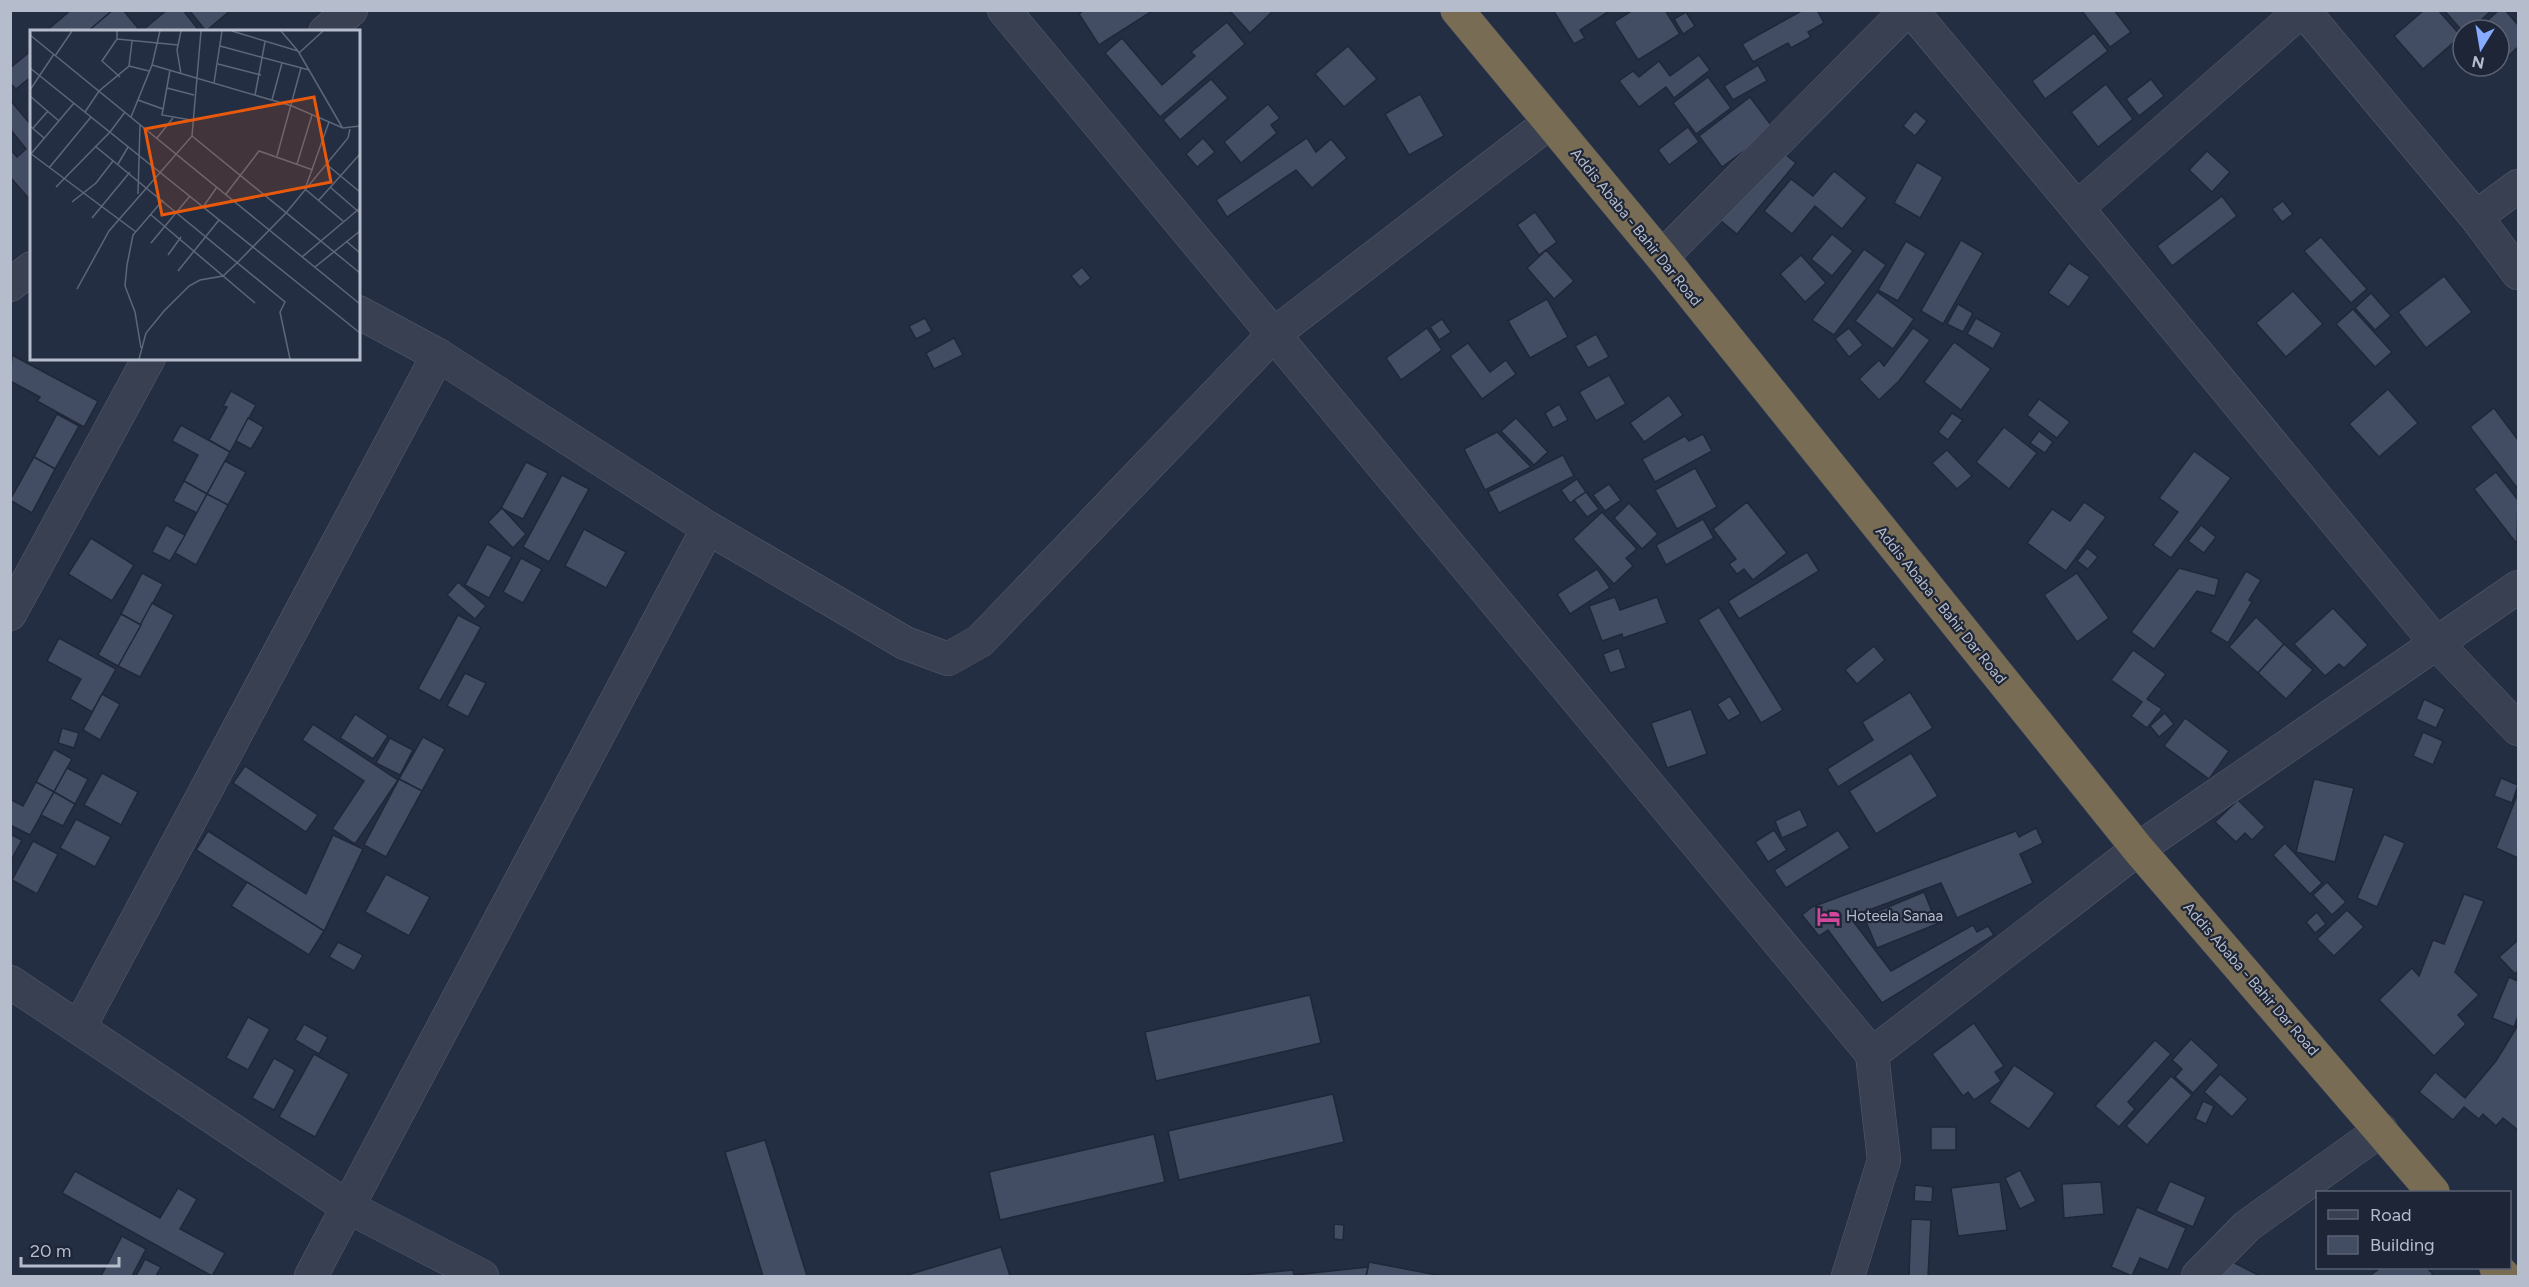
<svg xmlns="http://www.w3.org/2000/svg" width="2529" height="1287" font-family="Figtree,sans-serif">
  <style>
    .building { fill: #424d64; stroke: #1f2739; stroke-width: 1.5 }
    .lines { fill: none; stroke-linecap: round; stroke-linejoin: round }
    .street-casing { stroke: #565e6f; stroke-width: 34 }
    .highway-casing { stroke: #434b5c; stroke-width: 34 }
    .street { stroke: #384051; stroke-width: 33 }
    .highway { stroke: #786d54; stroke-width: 33 }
    .labels { text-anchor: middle; stroke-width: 4.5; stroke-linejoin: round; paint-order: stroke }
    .street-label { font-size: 15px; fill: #b5bccc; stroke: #1d2537 }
    .poi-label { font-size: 15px; fill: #b5bccc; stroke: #1d2537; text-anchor: start }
    .inset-road { fill: none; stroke: #5e6779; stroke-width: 1.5 }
    .view { fill: #e8590c; fill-opacity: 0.15; stroke: #e8590c; stroke-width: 3 }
    .inset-edge { fill: none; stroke: #b5bccc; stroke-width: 3 }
  </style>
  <rect width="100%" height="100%" fill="#242e42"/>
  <!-- building -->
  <g class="building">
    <polygon points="71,10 113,10 87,32 45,32"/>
    <polygon points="113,10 123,10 138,28 134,32 87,32"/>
    <polygon points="167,10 183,10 200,32 145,32 144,29"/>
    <polygon points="189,10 231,10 206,31"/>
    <polygon points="1084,10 1154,10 1099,45 1079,14"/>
    <polygon points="1229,10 1274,10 1250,33"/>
    <polygon points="1553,10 1611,10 1580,30 1585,38 1574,44"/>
    <polygon points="1633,10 1665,10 1680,34 1638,60 1614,22"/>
    <polygon points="1803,10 1817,10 1824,23 1808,32 1811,37 1791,48 1788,43 1753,62 1742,44"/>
    <polygon points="2081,10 2114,10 2131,32 2110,47"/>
    <polygon points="2424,10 2438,10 2461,36 2423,69 2394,36"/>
    <polygon points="2444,10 2492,10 2470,30 2463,30 2463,32"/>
    <polygon points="2499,10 2505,10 2518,25 2518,47 2499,65 2499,30 2477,30"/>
    <polygon points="1686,12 1695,26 1683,34 1674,19"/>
    <polygon points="1227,22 1245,44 1160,117 1105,53 1122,38 1162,85 1195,56 1191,52"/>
    <polygon points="2094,33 2108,51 2045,99 2032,81"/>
    <polygon points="1348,46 1377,79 1344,107 1315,74"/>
    <polygon points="32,50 32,76 16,89 10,83 10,68"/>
    <polygon points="1699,55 1710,70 1674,98 1666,87 1639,107 1619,81 1633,71 1639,77 1659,61 1670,76"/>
    <polygon points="1758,65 1767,81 1733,100 1724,86"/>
    <polygon points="1708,77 1731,108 1696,134 1673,103"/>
    <polygon points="1211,79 1228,98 1180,140 1163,120"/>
    <polygon points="2151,79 2164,96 2139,116 2126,99"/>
    <polygon points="2106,84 2133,119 2098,147 2071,112"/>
    <polygon points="1420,94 1444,136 1409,155 1385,114"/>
    <polygon points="1750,97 1774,129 1722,167 1699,136"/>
    <polygon points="10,100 32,126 32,202 10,177 10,149 17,157 26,149 10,129"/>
    <polygon points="1268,104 1280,118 1271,125 1277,133 1241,163 1224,142"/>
    <polygon points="1915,111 1927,121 1915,136 1903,126"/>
    <polygon points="1688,127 1699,142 1669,165 1658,150"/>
    <polygon points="1203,138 1215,152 1197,167 1186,154"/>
    <polygon points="1307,138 1316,152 1331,139 1347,158 1312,188 1296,170 1227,217 1216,200"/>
    <polygon points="1780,150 1796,163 1737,234 1721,221"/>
    <polygon points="2207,151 2230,172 2212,192 2189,170"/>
    <polygon points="1917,162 1943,177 1920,218 1894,203"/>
    <polygon points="1834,171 1867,198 1842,229 1815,206 1792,234 1764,211 1791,179 1813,196"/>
    <polygon points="2222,196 2237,216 2172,266 2157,246"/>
    <polygon points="2283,201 2293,214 2282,222 2272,209"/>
    <polygon points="1535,212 1557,242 1539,255 1517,225"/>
    <polygon points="1832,234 1853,251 1832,276 1811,259"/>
    <polygon points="2321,237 2367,289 2351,303 2304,251"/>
    <polygon points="1961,240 1983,253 1943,324 1921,311"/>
    <polygon points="1906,241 1926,253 1898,301 1878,290"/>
    <polygon points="1864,249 1886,265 1834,335 1812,320"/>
    <polygon points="1546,250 1574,281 1554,299 1527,268"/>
    <polygon points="1801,255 1826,283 1805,302 1780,274"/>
    <polygon points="2069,263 2090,277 2069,307 2048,293"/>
    <polygon points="1082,267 1091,278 1080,287 1071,276"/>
    <polygon points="2444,276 2472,312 2426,348 2398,312"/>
    <polygon points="2293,291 2323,324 2286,357 2256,323"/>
    <polygon points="1877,292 1914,319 1893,349 1855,321"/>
    <polygon points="2371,293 2391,316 2375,330 2355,308"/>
    <polygon points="1547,299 1568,337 1530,358 1508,321"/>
    <polygon points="1958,304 1973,313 1963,332 1947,324"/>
    <polygon points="2353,309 2392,352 2375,367 2336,324"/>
    <polygon points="925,318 932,331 916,339 909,326"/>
    <polygon points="1976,318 2002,333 1993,349 1967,334"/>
    <polygon points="1442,319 1451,332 1439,340 1430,327"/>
    <polygon points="1427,328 1442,350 1401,380 1386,358"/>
    <polygon points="1849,328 1863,345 1849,357 1835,339"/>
    <polygon points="1913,328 1930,340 1899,381 1879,400 1859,379 1879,360 1884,366"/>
    <polygon points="1596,334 1609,357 1588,368 1575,346"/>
    <polygon points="954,338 963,355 934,369 926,353"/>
    <polygon points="1954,342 1991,369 1961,410 1924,382"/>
    <polygon points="1468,343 1490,372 1506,360 1516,374 1482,399 1450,356"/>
    <polygon points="12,355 98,401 84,427 37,401 40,397 10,381"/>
    <polygon points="1609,375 1626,404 1596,421 1579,392"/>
    <polygon points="2388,389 2418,423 2379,457 2349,424"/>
    <polygon points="231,391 256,405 230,452 209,440 227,407 223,406"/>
    <polygon points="1669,395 1683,415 1644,442 1630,423"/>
    <polygon points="2039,399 2070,422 2057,438 2027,415"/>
    <polygon points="1559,404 1568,420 1553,428 1545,413"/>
    <polygon points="2494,408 2518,440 2518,489 2470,427"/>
    <polygon points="1952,413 1963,420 1948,440 1938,432"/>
    <polygon points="57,414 79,426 55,469 34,457"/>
    <polygon points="248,418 264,427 251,449 236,441"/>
    <polygon points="1516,418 1548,452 1534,465 1501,431"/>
    <polygon points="181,425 230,452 207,494 184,481 198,455 172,441"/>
    <polygon points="2004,427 2037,453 2009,489 1976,462"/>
    <polygon points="2039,431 2053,442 2045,453 2030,443"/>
    <polygon points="1497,432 1531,467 1485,490 1464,449"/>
    <polygon points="1703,434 1712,451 1655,482 1642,459 1685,436 1689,441"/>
    <polygon points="1947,450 1972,476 1957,489 1932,463"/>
    <polygon points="2194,451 2231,478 2171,558 2153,545 2178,512 2159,498"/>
    <polygon points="1563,455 1574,476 1499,513 1488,492"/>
    <polygon points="34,457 55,469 32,513 10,500"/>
    <polygon points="225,461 246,472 228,505 207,494"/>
    <polygon points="526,462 548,473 523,519 501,508"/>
    <polygon points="1695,468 1717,507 1677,529 1655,490"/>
    <polygon points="2496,472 2518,500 2517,544 2474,489"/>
    <polygon points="562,475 589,489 549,562 523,547"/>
    <polygon points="1577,479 1586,492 1570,503 1561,490"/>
    <polygon points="184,481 207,494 197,513 173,501"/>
    <polygon points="1609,484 1621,500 1605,511 1593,495"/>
    <polygon points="1586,492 1599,509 1587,517 1574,500"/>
    <polygon points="207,494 228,505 196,565 175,553"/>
    <polygon points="1747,502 1787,553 1753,580 1744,569 1737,574 1729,564 1736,559 1713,529"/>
    <polygon points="2084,502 2106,517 2066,571 2027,543 2052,509 2070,521"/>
    <polygon points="1629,503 1658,534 1642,549 1614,518"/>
    <polygon points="502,508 526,534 513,548 488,522"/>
    <polygon points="1602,512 1637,549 1626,558 1633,566 1614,584 1573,539"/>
    <polygon points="1703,519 1714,538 1666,565 1656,545"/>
    <polygon points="166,525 185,535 170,561 152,552"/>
    <polygon points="2201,525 2216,537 2204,553 2188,541"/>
    <polygon points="584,529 626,552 606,588 565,566"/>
    <polygon points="91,538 134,565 112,601 68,574"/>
    <polygon points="487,544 512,557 489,598 465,585"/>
    <polygon points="2087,548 2098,557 2088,569 2077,561"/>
    <polygon points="1807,552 1819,571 1739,619 1728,601"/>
    <polygon points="521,558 542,569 523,603 503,592"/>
    <polygon points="2179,568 2219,579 2215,596 2197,591 2154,649 2131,632"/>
    <polygon points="1597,569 1610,588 1570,614 1557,594"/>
    <polygon points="2246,571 2261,580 2249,600 2252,602 2228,643 2210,632"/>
    <polygon points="142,573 163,584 141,625 121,614"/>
    <polygon points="2077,573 2109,618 2077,642 2044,595"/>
    <polygon points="458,582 486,606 475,619 447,595"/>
    <polygon points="1615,597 1620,610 1657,597 1667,623 1623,638 1622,634 1602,641 1589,606"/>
    <polygon points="152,603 174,615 140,677 118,666"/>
    <polygon points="1719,607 1783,710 1761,723 1698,620"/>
    <polygon points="2333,608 2368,645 2344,668 2339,664 2325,676 2294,644"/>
    <polygon points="121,614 141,625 118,666 98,655"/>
    <polygon points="458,615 481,627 440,701 418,689"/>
    <polygon points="2256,617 2284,644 2258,673 2229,647"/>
    <polygon points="59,638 116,669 92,712 70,699 81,679 47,661"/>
    <polygon points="2284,644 2313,670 2286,699 2258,673"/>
    <polygon points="1874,646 1885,660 1857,684 1845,670"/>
    <polygon points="1619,648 1626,668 1610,673 1603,654"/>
    <polygon points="2133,650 2166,674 2147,699 2162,709 2147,728 2131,716 2142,702 2111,680"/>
    <polygon points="465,673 486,683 468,717 447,706"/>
    <polygon points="1910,692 1933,728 1838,787 1827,769 1873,740 1862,722"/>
    <polygon points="102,694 120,704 100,740 83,730"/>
    <polygon points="1730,696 1741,714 1728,721 1717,704"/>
    <polygon points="2424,699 2445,709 2436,728 2416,719"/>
    <polygon points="1691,709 1707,754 1667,768 1651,723"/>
    <polygon points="2165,713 2174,724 2159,737 2150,726"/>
    <polygon points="355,714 388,736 373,759 340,738"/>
    <polygon points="2185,718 2229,751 2209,779 2164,746"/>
    <polygon points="313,724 398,780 355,844 332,829 364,781 302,740"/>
    <polygon points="62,728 79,733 74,748 58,743"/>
    <polygon points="2423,732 2443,741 2433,765 2413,756"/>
    <polygon points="423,737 445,749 422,791 399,779"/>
    <polygon points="390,738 413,750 400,775 376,763"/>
    <polygon points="54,749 72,759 54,792 36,782"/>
    <polygon points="1911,753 1938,796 1876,834 1849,791"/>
    <polygon points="245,766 318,815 306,832 233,783"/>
    <polygon points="67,768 88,779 75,804 54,792"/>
    <polygon points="102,773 138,792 121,825 84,805"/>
    <polygon points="2501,778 2518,785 2512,803 2494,796"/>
    <polygon points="399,779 422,791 386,857 364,845"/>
    <polygon points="2314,779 2354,788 2335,862 2296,852"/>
    <polygon points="36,782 54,792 30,835 10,825 10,799 23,806"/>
    <polygon points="54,792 75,804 63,826 41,815"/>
    <polygon points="2518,793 2518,858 2496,848"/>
    <polygon points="2238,800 2265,827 2252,840 2245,833 2236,842 2215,822"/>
    <polygon points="1800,809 1808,826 1782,838 1775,821"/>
    <polygon points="76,819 111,837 95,867 60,848"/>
    <polygon points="2036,828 2043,843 2020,854 2033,883 1957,918 1941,883 1850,917 1891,971 1973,925 1977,932 1988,926 1994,935 1882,1003 1828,930 1819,936 1802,915 1812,907 2016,831 2019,837"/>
    <polygon points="1774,830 1787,850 1768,862 1755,842"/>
    <polygon points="1838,830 1850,848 1786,888 1774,870"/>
    <polygon points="208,831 306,894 333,835 363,849 324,931 196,850"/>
    <polygon points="10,834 22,840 10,862"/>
    <polygon points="2384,834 2405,843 2377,907 2357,898"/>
    <polygon points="33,841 58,854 37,894 12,880"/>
    <polygon points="2285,843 2322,883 2310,894 2273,855"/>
    <polygon points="386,874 430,897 409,936 365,912"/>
    <polygon points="247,882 324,931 309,955 231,906"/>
    <polygon points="2327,882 2346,902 2332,915 2313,895"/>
    <polygon points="1924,892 1937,924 1877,948 1864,917"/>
    <polygon points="2464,894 2484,901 2455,972 2479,995 2458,1015 2466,1024 2434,1056 2379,1000 2412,968 2419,976 2433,940 2444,944"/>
    <polygon points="2347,910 2364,927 2334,956 2317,939"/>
    <polygon points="2317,912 2326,924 2315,933 2306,922"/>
    <polygon points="2518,940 2518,971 2515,974 2499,957"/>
    <polygon points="338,942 363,955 354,971 329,957"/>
    <polygon points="2509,977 2518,981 2518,1016 2514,1027 2492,1018"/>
    <polygon points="1310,995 1321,1043 1156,1081 1145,1032"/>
    <polygon points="248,1017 270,1029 248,1070 226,1058"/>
    <polygon points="1974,1023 2004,1066 1995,1072 2001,1081 1974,1100 1968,1092 1963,1096 1932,1054"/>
    <polygon points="304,1024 328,1037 319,1054 295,1040"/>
    <polygon points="2518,1025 2518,1130 2503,1118 2496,1126 2483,1114 2479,1119 2464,1107 2453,1120 2419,1092 2435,1072 2465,1098 2496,1061"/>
    <polygon points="2191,1039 2219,1065 2193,1093 2175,1077 2182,1069 2172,1060"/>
    <polygon points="2155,1040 2171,1054 2128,1102 2135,1109 2119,1127 2095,1106"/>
    <polygon points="314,1054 349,1074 315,1137 279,1117"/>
    <polygon points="274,1058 295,1070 274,1110 252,1098"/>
    <polygon points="2014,1065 2055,1093 2029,1129 1989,1102"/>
    <polygon points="2220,1074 2248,1099 2232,1117 2204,1092"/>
    <polygon points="2171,1076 2192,1095 2147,1145 2126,1126"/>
    <polygon points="1333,1094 1344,1142 1179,1180 1168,1131"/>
    <polygon points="2203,1101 2214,1106 2206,1124 2195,1119"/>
    <rect x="1931" y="1127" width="25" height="23"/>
    <polygon points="1154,1134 1165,1182 1000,1220 989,1172"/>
    <polygon points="765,1140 807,1276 763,1276 725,1152"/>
    <polygon points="2020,1170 2036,1201 2020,1209 2005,1178"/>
    <polygon points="75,1171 160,1218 178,1188 197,1199 180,1229 225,1253 212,1276 62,1193"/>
    <polygon points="2170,1181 2206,1197 2193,1227 2156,1211"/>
    <polygon points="2000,1182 2007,1230 1958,1236 1951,1188"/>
    <polygon points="2101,1182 2104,1214 2064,1218 2062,1184"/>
    <polygon points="1915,1185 1933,1187 1932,1202 1914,1201"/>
    <polygon points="2137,1207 2186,1228 2168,1270 2140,1258 2132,1276 2111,1267"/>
    <polygon points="1911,1219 1931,1220 1928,1276 1909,1276"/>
    <polygon points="1334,1224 1344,1225 1343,1240 1334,1239"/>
    <polygon points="122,1236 146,1249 132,1276 101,1276"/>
    <polygon points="1001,1247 1010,1276 904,1276"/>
    <polygon points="145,1259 161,1267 156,1276 136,1276"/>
    <polygon points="2227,1259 2260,1276 2218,1276"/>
    <polygon points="1369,1262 1442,1276 1366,1276"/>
    <polygon points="1368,1267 1366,1276 1294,1276 1294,1275"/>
    <polygon points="2380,1268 2427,1268 2433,1274 2430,1276 2373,1276 2371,1275"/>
    <polygon points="1293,1270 1294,1276 1232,1276"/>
  </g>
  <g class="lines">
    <defs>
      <g id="street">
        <polyline points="1004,10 1872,1054"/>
        <polyline points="1911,10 2077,208 2437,644 2518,729"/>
        <polyline points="2303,10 2476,217 2518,273"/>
        <polyline points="325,32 351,10"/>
        <polyline points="2077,208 2302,10"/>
        <polyline points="2476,217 2518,186"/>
        <polyline points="1662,257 1907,10"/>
        <polyline points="10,285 32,268"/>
        <polyline points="358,312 438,355 708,528 905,643 948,659 980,641 1274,334 1550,122"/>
        <polyline points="10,614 149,358"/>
        <polyline points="10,982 346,1206 482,1276"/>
        <polyline points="79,1028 438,355"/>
        <polyline points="311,1276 708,528"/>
        <polyline points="1848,1276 1884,1160 1872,1054 2138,849 2518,587"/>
        <polyline points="2198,1276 2247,1226 2381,1130"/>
      </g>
      <g id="highway">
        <polyline points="1457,10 1662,257 2138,849 2433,1192"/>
        <polyline points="2496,1268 2504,1276"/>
      </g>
    </defs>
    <!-- street casing -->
    <use href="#street" class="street-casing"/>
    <!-- highway casing -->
    <use href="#highway" class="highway-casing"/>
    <!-- street -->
    <use href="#street" class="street"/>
    <!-- highway -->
    <use href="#highway" class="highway"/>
  </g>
  <!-- icons -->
  <defs>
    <symbol id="hotel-bare" viewBox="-9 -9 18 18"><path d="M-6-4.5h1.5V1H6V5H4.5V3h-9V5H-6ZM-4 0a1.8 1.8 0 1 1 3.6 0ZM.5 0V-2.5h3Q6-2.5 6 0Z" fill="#d1479c" stroke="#1d2537" stroke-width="2.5" paint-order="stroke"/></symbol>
  </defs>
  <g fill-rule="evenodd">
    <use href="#hotel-bare" x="1812" y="900" width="33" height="33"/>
  </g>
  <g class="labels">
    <!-- street labels -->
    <g class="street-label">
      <text transform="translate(1636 227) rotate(51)" y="5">Addis Ababa - Bahir Dar Road</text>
      <text transform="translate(1941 605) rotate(51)" y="5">Addis Ababa - Bahir Dar Road</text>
      <text transform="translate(2251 979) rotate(49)" y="5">Addis Ababa - Bahir Dar Road</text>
    </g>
    <!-- poi labels -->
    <g class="poi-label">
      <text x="1846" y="921">Hoteela Sanaa</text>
    </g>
  </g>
  <!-- overview -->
  <g transform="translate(30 30)">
    <rect width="330" height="330" fill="#242e42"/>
    <path class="inset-road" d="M87 1V9L72 31 90 47M202 1 268 21M251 1 268 21 312 97M0 5 330 274M87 9 148 15M190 16 279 40M269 23 293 1M25 26 42 1M188 34 231 45M122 35 262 76 313 98 330 96M99 36 119 41M0 38 330 303M140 40 132 85 161 90M151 44 147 20 151 1M184 53 192 1M137 58 164 65M0 60 24 24M225 65 235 12M0 66 29 91M108 70 133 79M242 70 252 33M55 82 69 61 99 36 102 11M101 87 122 35 130 1M299 92 275 159 313 191M0 96 14 108M3 98 18 81M162 106 330 243M127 108 143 88M65 116 255 272 250 282 260 329M0 123 106 202M0 125 44 73M247 126 271 38M88 134 98 117M267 134 282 85M296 134 330 162M19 138 61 87M26 157 80 102 95 82M300 157 330 183M108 164 110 95M196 164 229 121 283 140M288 171 330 124M42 172 66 153 83 131M173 177 187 157M120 184 225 273M62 188 100 142M316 211 330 223M121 213 160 166M138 225 151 207M272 227 330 178M285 237 330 201M148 241 189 190M47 259 79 201 162 106 171 1M111 318 105 282 95 256 97 235 103 205 133 170M109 329 116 303 134 281 159 256 170 250 193 246 208 232 256 183 318 108 320 99"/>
    <path class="view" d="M284 67 301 152 132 185 115 99Z"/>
    <rect width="330" height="330" class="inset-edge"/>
  </g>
  <!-- border -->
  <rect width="2529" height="1287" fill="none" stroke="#b5bccc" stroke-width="24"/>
  <!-- legend -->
  <rect x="2316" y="1191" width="195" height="78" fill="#1d2537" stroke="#5a6173" stroke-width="1.5"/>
  <rect x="2328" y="1210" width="30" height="9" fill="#384051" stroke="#5a6173" stroke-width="1.5"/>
  <text x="2370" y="1221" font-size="18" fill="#b5bccc">Road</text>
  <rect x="2328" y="1236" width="30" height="18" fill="#424d64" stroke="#5a6173" stroke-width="1.5"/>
  <text x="2370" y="1251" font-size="18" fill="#b5bccc">Building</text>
  <!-- north arrow -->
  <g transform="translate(2481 48) rotate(191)"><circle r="28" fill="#1d2537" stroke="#5a6173" stroke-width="1.5"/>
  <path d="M0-4.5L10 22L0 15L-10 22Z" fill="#86abff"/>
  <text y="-9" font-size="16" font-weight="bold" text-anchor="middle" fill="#b5bccc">N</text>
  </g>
  <!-- scale -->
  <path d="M21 1257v9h98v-9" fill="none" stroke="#b5bccc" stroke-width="3"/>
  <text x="30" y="1257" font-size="18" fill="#b5bccc" stroke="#1d2537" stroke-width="4.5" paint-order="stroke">20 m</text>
</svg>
